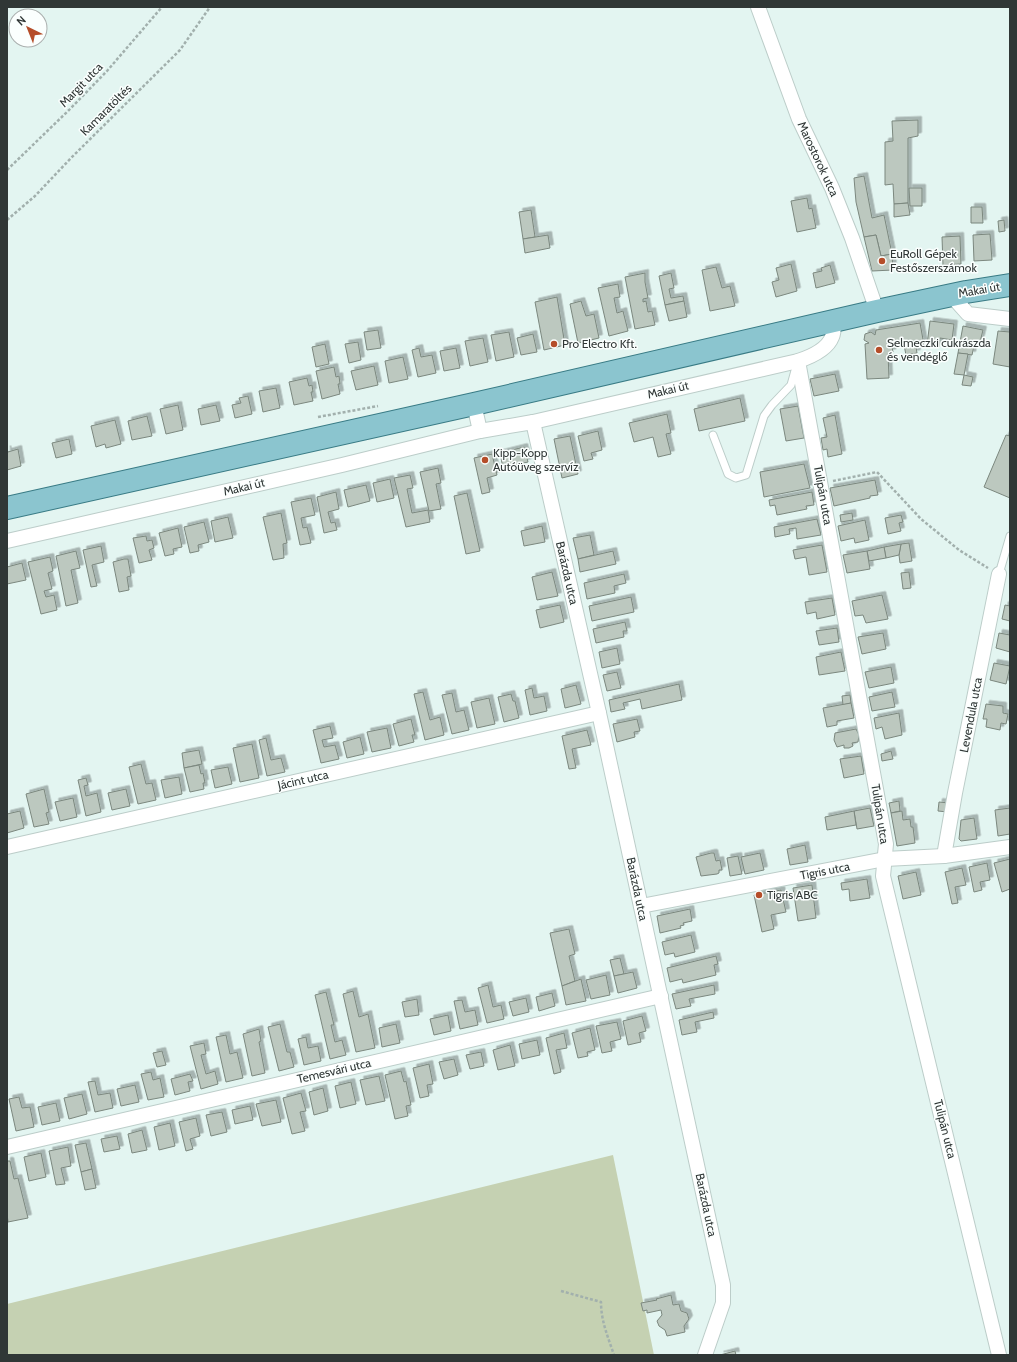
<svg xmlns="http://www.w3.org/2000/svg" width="1017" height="1362" font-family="Cabin,sans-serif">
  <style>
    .green { fill: #c5d1b2 }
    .building { fill: #bcc8bf; stroke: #7b877e; filter: url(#shadow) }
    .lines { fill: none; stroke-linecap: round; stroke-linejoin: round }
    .lane-casing { stroke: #bccdc9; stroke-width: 9 }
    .street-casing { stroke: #bccdc9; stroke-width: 16 }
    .primary-casing { stroke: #397b85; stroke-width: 24 }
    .path { stroke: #a2b0ad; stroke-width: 2.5; stroke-dasharray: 3 2; stroke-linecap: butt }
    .lane { stroke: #fff; stroke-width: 7 }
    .street { stroke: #fff; stroke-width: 14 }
    .primary { stroke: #8bc5cf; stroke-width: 22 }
    .poi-dot { fill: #b54d29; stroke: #fbfffe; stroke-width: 1.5 }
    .labels { text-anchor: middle; stroke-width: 3; stroke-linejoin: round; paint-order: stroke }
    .street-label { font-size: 12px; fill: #303736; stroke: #fbfffe }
    .poi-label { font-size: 12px; fill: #303736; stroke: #fbfffe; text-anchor: start }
  </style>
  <defs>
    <filter id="shadow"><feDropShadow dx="3.5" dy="-3.5" stdDeviation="0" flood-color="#0004"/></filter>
  </defs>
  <rect width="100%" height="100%" fill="#e3f5f1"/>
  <!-- green -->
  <polygon class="green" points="613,1155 654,1355 7,1355 7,1304"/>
  <!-- building -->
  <g class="building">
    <polygon points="918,120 918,136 908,138 908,203 894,204 893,184 885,185 885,142 893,141 892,121"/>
    <polygon points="864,176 872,218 884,215 892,254 881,256 876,235 864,237 856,202 854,178"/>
    <polygon points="909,188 922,188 922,206 910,206"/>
    <polygon points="807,198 809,209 812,208 816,228 797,232 791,201"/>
    <polygon points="908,203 910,215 894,217 894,204"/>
    <polygon points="971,207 982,207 983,223 971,223"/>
    <polygon points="531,210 535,237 523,239 519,212"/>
    <polygon points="1004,220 1005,231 999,232 998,221"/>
    <polygon points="990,234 992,260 974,261 973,235"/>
    <polygon points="548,235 550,248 525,253 523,239"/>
    <polygon points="876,235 881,256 892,254 893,270 872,271 864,237"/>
    <polygon points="960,236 961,264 943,265 942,237"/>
    <polygon points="791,264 797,291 776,297 772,282 779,280 776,268"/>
    <polygon points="830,265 835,283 816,288 813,273 822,271 821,268"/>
    <polygon points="716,267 722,288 730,286 735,306 710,311 702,270"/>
    <polygon points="645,273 645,282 648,298 643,299 643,302 646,301 648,312 652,311 655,325 635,329 625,277"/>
    <polygon points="671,273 674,288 669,289 671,298 683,296 684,301 665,305 659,276"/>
    <polygon points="618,284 620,297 614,298 617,313 623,311 628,331 609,336 598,288"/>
    <polygon points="557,297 565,345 544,350 535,302"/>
    <polygon points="581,301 586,316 594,314 599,338 578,343 570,304"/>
    <polygon points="684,301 687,317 669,321 665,305"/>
    <polygon points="930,321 954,324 952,340 940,338 939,347 927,345"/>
    <polygon points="920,323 924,345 916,347 917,353 906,355 904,345 892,347 893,352 888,353 889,378 867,379 865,344 869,343 864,340 865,334 871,332 875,335 876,330"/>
    <polygon points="963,326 983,330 980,342 975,341 972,355 958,353"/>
    <polygon points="378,330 381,348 367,350 364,332"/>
    <polygon points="998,331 1010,332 1010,367 993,364"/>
    <polygon points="509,332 514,357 496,361 491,335"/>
    <polygon points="533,334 537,352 521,355 517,338"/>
    <polygon points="483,338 488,362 470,366 465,341"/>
    <polygon points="358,342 361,360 349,363 345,344"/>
    <polygon points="325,344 329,364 316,367 312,347"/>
    <polygon points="419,348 421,357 432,355 436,373 418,377 412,350"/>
    <polygon points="456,348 460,368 444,371 440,351"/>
    <polygon points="958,353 968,354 964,375 954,374"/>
    <polygon points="403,357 408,379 389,383 385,361"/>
    <polygon points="374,366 378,385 356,390 351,371"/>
    <polygon points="334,367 336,377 339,376 340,384 338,384 340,394 322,399 316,371"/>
    <polygon points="835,374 839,391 814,396 810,379"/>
    <polygon points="964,375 973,377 971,386 962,385"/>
    <polygon points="307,378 309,386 312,385 313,392 311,392 313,401 294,405 289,382"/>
    <polygon points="276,388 280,408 263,412 259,391"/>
    <polygon points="248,396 252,414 235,418 232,405 241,403 239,398"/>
    <polygon points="740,398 745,421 699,431 694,409"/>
    <polygon points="178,405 183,430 166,434 160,409"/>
    <polygon points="216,405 220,421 201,425 198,409"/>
    <polygon points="798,406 804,438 786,441 780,409"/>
    <polygon points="667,414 671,433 666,434 671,454 658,457 653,437 634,442 629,423"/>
    <polygon points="835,415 842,454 828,457 827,449 823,450 821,438 827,437 823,418"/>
    <polygon points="147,416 152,436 132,440 128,421"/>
    <polygon points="115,420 121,444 106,448 105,444 96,447 91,426"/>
    <polygon points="598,431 602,450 591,453 593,459 584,461 578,436"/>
    <polygon points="1006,435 1010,436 1010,498 984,487"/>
    <polygon points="570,436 578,474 562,478 554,439"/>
    <polygon points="69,439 72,454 56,458 52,443"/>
    <polygon points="524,447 528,462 503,468 500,453"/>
    <polygon points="7,449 8,452 18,449 21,466 7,470"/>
    <polygon points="492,454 497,475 487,478 490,492 482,494 474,458"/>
    <polygon points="804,464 810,488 764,497 760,472"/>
    <polygon points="438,468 441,483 436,484 441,509 429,511 420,472"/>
    <polygon points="410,475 413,488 407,489 412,513 428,510 430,522 406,527 394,478"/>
    <polygon points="390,479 394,498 377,502 373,483"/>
    <polygon points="875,480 878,495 870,496 870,498 834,506 830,488"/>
    <polygon points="366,485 370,501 348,507 344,490"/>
    <polygon points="336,492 339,509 328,512 331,523 335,522 337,530 324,533 317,497"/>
    <polygon points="812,492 814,505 806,506 807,509 777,515 775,505 770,506 769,500"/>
    <polygon points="467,493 480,551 466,554 454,496"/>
    <polygon points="311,498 315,515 301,518 303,528 307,527 311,543 300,545 291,502"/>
    <polygon points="281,513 287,543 283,544 284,558 273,560 263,517"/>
    <polygon points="852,513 853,520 841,522 840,515"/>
    <polygon points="901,515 903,522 899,523 901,531 888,534 885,518"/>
    <polygon points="228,517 233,538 215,542 211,521"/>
    <polygon points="817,519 821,535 797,539 796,528 789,529 790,534 775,537 774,527"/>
    <polygon points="865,520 869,540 855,543 854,538 841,541 838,526"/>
    <polygon points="204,522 209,542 198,545 199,551 190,553 184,527"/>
    <polygon points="542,526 545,542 524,546 521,531"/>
    <polygon points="178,528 182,547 173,549 174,554 165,556 159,533"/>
    <polygon points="590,535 594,555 578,559 573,538"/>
    <polygon points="146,536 147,541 152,540 154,548 149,550 152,560 139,563 133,538"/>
    <polygon points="909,543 912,561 900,563 899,555 901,544"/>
    <polygon points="901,544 899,555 886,558 884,547"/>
    <polygon points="822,545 827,572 809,575 806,557 795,559 793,550"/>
    <polygon points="101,546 104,562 92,565 97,586 91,587 83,550"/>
    <polygon points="884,547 886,558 869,561 867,551"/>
    <polygon points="76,551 80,568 71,570 78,603 66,606 56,556"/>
    <polygon points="613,551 616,564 580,572 578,559"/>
    <polygon points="867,551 870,569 847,573 843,555"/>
    <polygon points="50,557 53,571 48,573 52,589 44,591 46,597 54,595 57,610 41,614 28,562"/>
    <polygon points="124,559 128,559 131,576 127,577 129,590 119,592 113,562"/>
    <polygon points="22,563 26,580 7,584 7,567"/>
    <polygon points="552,572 558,596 537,600 532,577"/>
    <polygon points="909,572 911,588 903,589 901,573"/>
    <polygon points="624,574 626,583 614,586 615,593 587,599 584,583"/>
    <polygon points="882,595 888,619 866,623 863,615 855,616 852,601"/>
    <polygon points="631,597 634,612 592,621 589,606"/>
    <polygon points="832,598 835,615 817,619 816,612 807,614 805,602"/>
    <polygon points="560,605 564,622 540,628 536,610"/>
    <polygon points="1005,605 1010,606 1010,621 1002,619"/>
    <polygon points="625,622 627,631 623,631 624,637 596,643 593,629"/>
    <polygon points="837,628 839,642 819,645 816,631"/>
    <polygon points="883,633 886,649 862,654 858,637"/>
    <polygon points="999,633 1010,635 1010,652 996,648"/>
    <polygon points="617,648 620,664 602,668 599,652"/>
    <polygon points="841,652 845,671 819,675 816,657"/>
    <polygon points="994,663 1010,666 1006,684 990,680"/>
    <polygon points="891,667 894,683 869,688 865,672"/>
    <polygon points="617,672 621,688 607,691 603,675"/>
    <polygon points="679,684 682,700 642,709 640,699 623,703 625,709 611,712 609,700"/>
    <polygon points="576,685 581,704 565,708 561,689"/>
    <polygon points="532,688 534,698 544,696 547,711 530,715 525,690"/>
    <polygon points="423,692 430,720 440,717 444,735 425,740 414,694"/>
    <polygon points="892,692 895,707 872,711 869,697"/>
    <polygon points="452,693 456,712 464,710 469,730 452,734 442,695"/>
    <polygon points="511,694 513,701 515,701 519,718 504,722 498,697"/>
    <polygon points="850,695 851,703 843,705 842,696"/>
    <polygon points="489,698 495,724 477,728 471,702"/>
    <polygon points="851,703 854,718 837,721 837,725 827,727 823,708"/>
    <polygon points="986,704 1003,706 1003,713 1008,714 1006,724 1001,723 1000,730 986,727 987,719 983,719"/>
    <polygon points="899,713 902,735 885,739 882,727 876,729 874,718"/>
    <polygon points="411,719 415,735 412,735 414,742 399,746 393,724"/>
    <polygon points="637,719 640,731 634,732 635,737 617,742 613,724"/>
    <polygon points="330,726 333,738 322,740 324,747 335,745 339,759 321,763 313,730"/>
    <polygon points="387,728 391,748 372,752 367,732"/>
    <polygon points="856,729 859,735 858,742 852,743 853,746 849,748 844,748 844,745 837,747 834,740 835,733"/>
    <polygon points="587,730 591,745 572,749 576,768 569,769 562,736"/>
    <polygon points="360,737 364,754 347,758 343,742"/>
    <polygon points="266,738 271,760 281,758 285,772 267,776 259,740"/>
    <polygon points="252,744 259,778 240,782 233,748"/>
    <polygon points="199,750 202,764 184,768 182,753"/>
    <polygon points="891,751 893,759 882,761 881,754"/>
    <polygon points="861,756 864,774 844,778 840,759"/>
    <polygon points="141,764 146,784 152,783 156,800 138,804 129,767"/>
    <polygon points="199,765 201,774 203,773 205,783 203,783 204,789 190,792 184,768"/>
    <polygon points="228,767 232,784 215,788 211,770"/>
    <polygon points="179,777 182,794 165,798 161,780"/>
    <polygon points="86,778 88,785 84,786 86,796 97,793 101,812 86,816 78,780"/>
    <polygon points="44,789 49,812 46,813 49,824 34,827 26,794"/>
    <polygon points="126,789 130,806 112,810 108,793"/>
    <polygon points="73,798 77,817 60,821 55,802"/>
    <polygon points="899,801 900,811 891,813 889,803"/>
    <polygon points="939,802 949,803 948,812 938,811"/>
    <polygon points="870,808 874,826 857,829 854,811"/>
    <polygon points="1010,808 1010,834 998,836 995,810"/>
    <polygon points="20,811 24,828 7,833 7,814"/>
    <polygon points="854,811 856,825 827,830 825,817"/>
    <polygon points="902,811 903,820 910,819 911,827 913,827 915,843 897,846 891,813"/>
    <polygon points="974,818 977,839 961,841 959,839 961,820"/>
    <polygon points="805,845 808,862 790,865 787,849"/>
    <polygon points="711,853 714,853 716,861 720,860 722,870 719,870 719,873 717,874 701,876 696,857"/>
    <polygon points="760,853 764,870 745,874 741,857"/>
    <polygon points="738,856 742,874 730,876 727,858"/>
    <polygon points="1010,859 1010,889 1002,892 994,863"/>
    <polygon points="987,863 990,880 980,882 982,890 974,892 969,867"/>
    <polygon points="962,868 966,885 955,887 958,903 952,904 945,872"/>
    <polygon points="916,872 921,895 903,899 898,876"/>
    <polygon points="867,879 870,898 850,901 849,889 842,890 841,883"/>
    <polygon points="812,885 816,918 798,921 793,888"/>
    <polygon points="781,890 786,912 771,915 774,929 762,932 754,895"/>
    <polygon points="690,909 692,921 683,923 684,925 680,926 681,928 660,933 657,916"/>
    <polygon points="569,929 575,954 569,956 575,981 562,986 550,933"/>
    <polygon points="691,935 695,952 675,957 674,953 665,955 662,942"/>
    <polygon points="716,956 718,964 714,965 716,975 683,983 682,979 670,982 667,968"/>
    <polygon points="620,958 624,974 614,976 610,960"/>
    <polygon points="633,972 637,988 618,993 614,976"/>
    <polygon points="606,975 610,995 591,999 586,980"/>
    <polygon points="581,979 586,1001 566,1005 562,986"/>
    <polygon points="488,985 493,1007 501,1005 504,1019 487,1023 478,988"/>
    <polygon points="714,985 715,994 689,999 691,1006 676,1009 672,994"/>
    <polygon points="353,991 359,1017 368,1014 375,1048 356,1052 343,994"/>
    <polygon points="326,992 334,1025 331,1025 335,1042 342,1040 346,1055 330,1059 315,995"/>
    <polygon points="552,993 555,1006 539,1011 536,997"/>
    <polygon points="526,998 529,1012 513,1016 509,1002"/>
    <polygon points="417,999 419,1015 405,1017 402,1002"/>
    <polygon points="462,1000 465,1012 475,1010 478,1025 460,1029 454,1001"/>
    <polygon points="713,1012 714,1018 695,1022 697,1032 682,1035 679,1020"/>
    <polygon points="448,1015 451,1031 434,1035 430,1019"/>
    <polygon points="642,1016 646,1031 639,1033 641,1042 628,1045 623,1021"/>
    <polygon points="617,1022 621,1039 610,1042 612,1051 602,1053 596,1026"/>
    <polygon points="280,1024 287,1052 290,1052 294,1067 279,1071 268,1027"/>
    <polygon points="396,1024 400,1043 382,1047 379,1028"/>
    <polygon points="590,1028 595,1050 587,1052 588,1056 578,1058 572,1033"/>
    <polygon points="259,1029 261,1041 259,1042 265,1073 252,1076 243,1034"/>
    <polygon points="564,1033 567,1048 556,1050 561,1072 554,1074 546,1038"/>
    <polygon points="226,1035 230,1054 237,1052 243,1078 226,1082 216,1037"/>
    <polygon points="306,1037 308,1048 318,1046 321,1061 304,1065 298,1039"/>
    <polygon points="537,1040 540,1055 522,1059 519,1044"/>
    <polygon points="204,1043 206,1054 201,1055 206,1074 215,1071 218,1084 201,1089 190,1046"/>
    <polygon points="510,1045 515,1066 498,1070 493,1050"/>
    <polygon points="162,1051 166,1065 157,1067 153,1053"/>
    <polygon points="481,1052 484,1066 470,1069 466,1055"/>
    <polygon points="454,1059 458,1075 444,1079 439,1062"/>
    <polygon points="429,1064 433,1084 427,1085 429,1096 420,1098 413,1068"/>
    <polygon points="401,1071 404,1082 406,1081 411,1105 406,1106 408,1116 395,1119 385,1075"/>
    <polygon points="151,1072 153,1080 160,1078 164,1097 148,1100 141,1074"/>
    <polygon points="190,1074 193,1081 188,1082 190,1091 175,1095 171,1079"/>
    <polygon points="379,1076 385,1101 366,1105 360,1080"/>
    <polygon points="95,1081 98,1095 110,1093 113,1108 95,1112 88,1082"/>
    <polygon points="351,1082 356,1104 340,1108 335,1086"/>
    <polygon points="135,1085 139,1102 121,1106 117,1089"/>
    <polygon points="323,1088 328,1111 314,1115 309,1092"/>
    <polygon points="301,1093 306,1111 300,1112 305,1131 292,1134 283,1098"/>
    <polygon points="82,1094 87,1114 69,1119 64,1098"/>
    <polygon points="19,1097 22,1108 30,1107 34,1127 16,1131 9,1099"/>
    <polygon points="276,1100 281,1122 262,1126 256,1104"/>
    <polygon points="56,1103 60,1121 42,1125 38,1107"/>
    <polygon points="250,1106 253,1120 235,1124 232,1110"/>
    <polygon points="222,1112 227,1132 211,1136 206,1115"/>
    <polygon points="196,1118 200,1136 190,1139 193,1149 186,1151 179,1122"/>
    <polygon points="170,1123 175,1146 159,1150 154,1127"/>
    <polygon points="142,1130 147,1150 132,1153 128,1134"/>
    <polygon points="117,1136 120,1149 104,1152 101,1139"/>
    <polygon points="86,1143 92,1169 81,1172 75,1145"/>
    <polygon points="68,1147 71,1166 61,1168 65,1184 56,1185 49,1151"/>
    <polygon points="41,1153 46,1177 29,1181 24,1157"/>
    <polygon points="7,1161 10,1161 14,1179 18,1178 28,1218 8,1222 7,1214"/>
    <polygon points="92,1169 96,1188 85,1190 81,1172"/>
    <polygon points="671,1295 673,1305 679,1304 681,1311 687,1313 689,1319 684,1326 685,1332 667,1336 665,1330 659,1326 657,1321 662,1315 661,1310 647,1313 647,1310 643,1311 641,1303 657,1300 656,1299"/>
    <polygon points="735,1351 736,1355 720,1355"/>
  </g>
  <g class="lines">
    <defs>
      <g id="lane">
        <polyline points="713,435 728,474 736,478 746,475 764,416 772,405 791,385 796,367"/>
        <polyline points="999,574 1010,536"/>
      </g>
      <g id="street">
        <polyline points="758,7 799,119 832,188 852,238 877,311"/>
        <polyline points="951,295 968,314 1010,319"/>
        <polyline points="798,361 886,844 883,876 999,1355"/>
        <polyline points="474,404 480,431"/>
        <polyline points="533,422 599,713 723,1285 723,1303 705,1355"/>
        <path d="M7 541 342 465 480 431 533 422 798 361C810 357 827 350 832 337 834 333 834 326 834 321"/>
        <polyline points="7,847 599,713"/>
        <polyline points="944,856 955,793 999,574"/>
        <polyline points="641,906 885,859 944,856 1010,847"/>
        <polyline points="7,1147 661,996"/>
      </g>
      <polyline id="primary" points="7,508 474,404 877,311 966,292 1010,285"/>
    </defs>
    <!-- lane casing -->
    <use href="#lane" class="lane-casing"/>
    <!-- street casing -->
    <use href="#street" class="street-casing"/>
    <!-- primary casing -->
    <use href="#primary" class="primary-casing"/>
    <!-- path -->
    <g class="path">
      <polyline points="7,170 69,110 107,71 162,7"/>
      <polyline points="7,220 35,196 71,158 180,50 210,7"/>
      <polyline points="318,417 378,406"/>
      <polyline points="833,481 877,472 921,519 959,550 988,568"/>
      <path d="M561 1291 601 1302C601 1321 608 1337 614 1355"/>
    </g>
    <!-- lane -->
    <use href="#lane" class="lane"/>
    <!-- street -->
    <use href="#street" class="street"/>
    <!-- primary -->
    <use href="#primary" class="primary"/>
  </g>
  <!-- markers -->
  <g class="poi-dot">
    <circle cx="882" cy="261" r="4"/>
    <circle cx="554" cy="344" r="4"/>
    <circle cx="879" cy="350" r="4"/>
    <circle cx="485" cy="460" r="4"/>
    <circle cx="759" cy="895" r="4"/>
  </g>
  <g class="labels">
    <!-- street labels -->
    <g class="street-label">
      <text transform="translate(81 85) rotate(-46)" y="4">Margit utca</text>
      <text transform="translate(106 110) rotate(-45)" y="4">Kamaratöltés</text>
      <text transform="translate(818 159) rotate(65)" y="4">Marostorok utca</text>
      <text transform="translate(979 290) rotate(-10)" y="4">Makai út</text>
      <text transform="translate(668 390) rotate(-13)" y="4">Makai út</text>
      <text transform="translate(244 487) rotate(-13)" y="4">Makai út</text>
      <text transform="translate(823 495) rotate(80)" y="4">Tulipán utca</text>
      <text transform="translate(567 573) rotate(77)" y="4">Barázda utca</text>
      <text transform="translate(971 715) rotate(-79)" y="4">Levendula utca</text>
      <text transform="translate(303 780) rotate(-13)" y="4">Jácint utca</text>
      <text transform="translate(880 814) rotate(81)" y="4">Tulipán utca</text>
      <text transform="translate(825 871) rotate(-11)" y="4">Tigris utca</text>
      <text transform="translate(637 889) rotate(78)" y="4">Barázda utca</text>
      <text transform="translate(334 1071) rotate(-13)" y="4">Temesvári utca</text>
      <text transform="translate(945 1129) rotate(76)" y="4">Tulipán utca</text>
      <text transform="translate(706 1205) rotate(78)" y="4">Barázda utca</text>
    </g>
    <!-- poi labels -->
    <g class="poi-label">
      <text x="890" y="258">EuRoll Gépek<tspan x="890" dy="14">Festőszerszámok</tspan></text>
      <text x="887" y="347">Selmeczki cukrászda<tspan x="887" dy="14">és vendéglő</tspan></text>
      <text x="562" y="348">Pro Electro Kft.</text>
      <text x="493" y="457">Kipp-Kopp<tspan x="493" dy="14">Autóüveg szervíz</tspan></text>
      <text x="767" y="899">Tigris ABC</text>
    </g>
  </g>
  <!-- border -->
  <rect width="1017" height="1362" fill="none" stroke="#303736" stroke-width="16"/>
  <!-- north arrow -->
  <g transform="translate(28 28) rotate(317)"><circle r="19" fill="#fbfffe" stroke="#aaafae"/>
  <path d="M0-3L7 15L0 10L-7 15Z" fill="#b54d29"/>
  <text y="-6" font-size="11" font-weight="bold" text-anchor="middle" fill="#303736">N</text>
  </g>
</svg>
